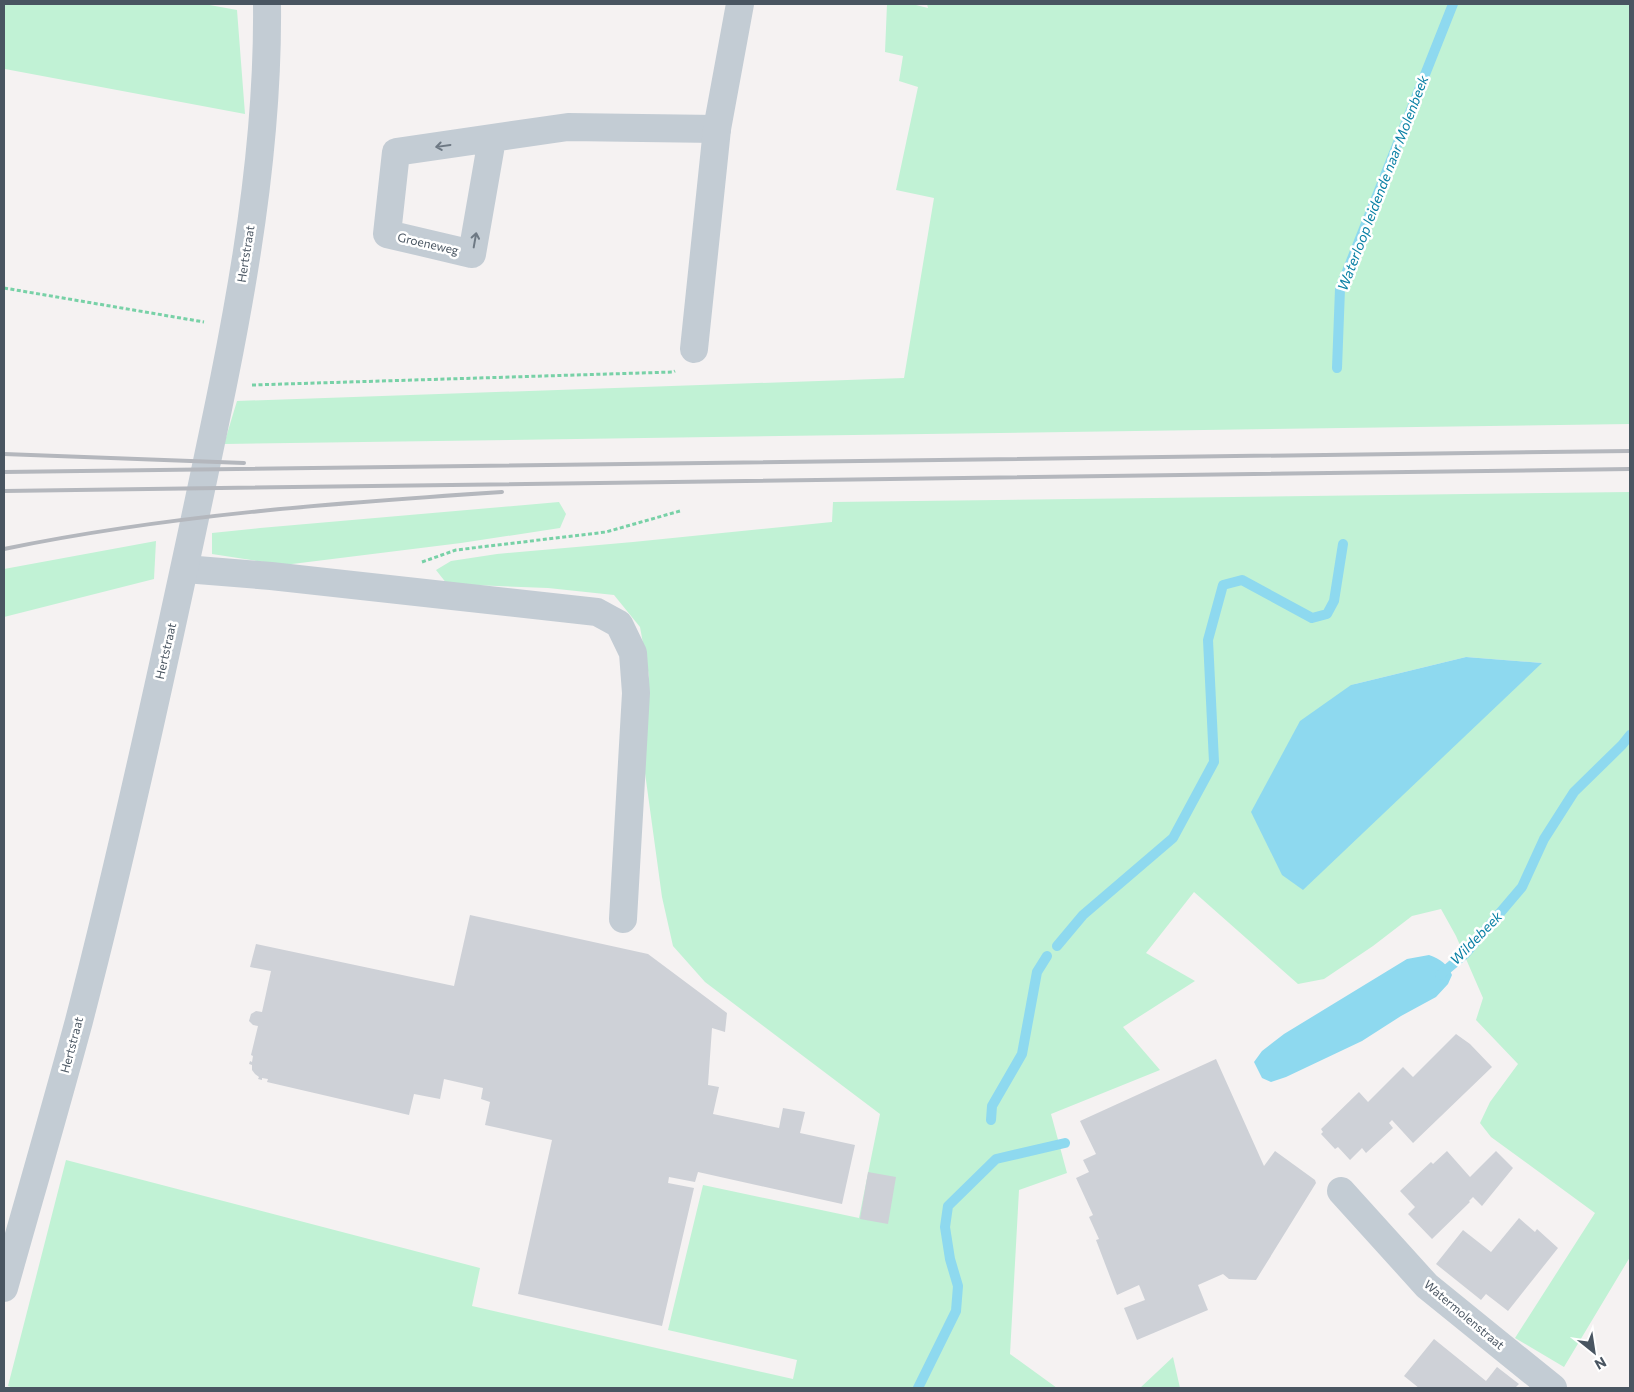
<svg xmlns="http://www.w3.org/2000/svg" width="1634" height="1392" font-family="Commissioner,sans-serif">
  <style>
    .green { fill: #c1f2d5; fill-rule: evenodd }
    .water { fill: #8ed9ef }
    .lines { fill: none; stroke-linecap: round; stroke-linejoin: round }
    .stream { stroke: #8ed9ef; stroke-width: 10 }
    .building { fill: #ced1d7 }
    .path { stroke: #78d1a7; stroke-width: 3; stroke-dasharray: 4 2.5; stroke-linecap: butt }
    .minor { stroke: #c3ccd4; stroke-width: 28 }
    .rail { stroke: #b4b7bd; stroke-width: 4 }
    .oneway { stroke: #6e7984 }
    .labels { text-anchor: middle; stroke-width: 5; stroke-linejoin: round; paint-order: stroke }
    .street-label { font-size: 12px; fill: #495561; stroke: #fff }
    .water-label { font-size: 14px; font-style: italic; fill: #0980a5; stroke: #fff }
  </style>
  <rect width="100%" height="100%" fill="#f5f2f2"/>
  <!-- green -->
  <g class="green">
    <polygon points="4,4 204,4 237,10 245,114 5,69 4,72"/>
    <polygon points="887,4 912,4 928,8 927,4 1630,4 1630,424 224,444 237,401 904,378 934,198 896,190 918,87 899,81 903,56 885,52"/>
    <path d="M1630 492V1257L1564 1367 1515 1338 1595 1213 1491 1137 1480 1123 1490 1102 1518 1064 1476 1020 1483 998 1456 936 1441 909 1412 916 1373 946 1324 979 1298 984 1194 892 1146 953 1195 981 1123 1027 1160 1070 1051 1114 1067 1173 1019 1190 1010 1354 1057 1388H13L8 1386 66 1160 480 1268 472 1306 793 1379 797 1360 668 1330 703 1185 859 1218 880 1114 705 982 673 946 662 897 642 751 649 676 640 627 614 595 548 588 447 584 436 570 451 561 497 554 633 542 832 522 833 502ZM1466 657 1542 663 1351 685Z"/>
    <polygon points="559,502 566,514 560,528 461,543 284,565 212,554 212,533 260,528"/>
    <polygon points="156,541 154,579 4,617 4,569"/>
    <polygon points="1173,1357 1180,1388 1138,1388 1140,1388"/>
  </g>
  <!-- water -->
  <g class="water">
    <polygon points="1466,657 1542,663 1303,890 1282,875 1251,812 1300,721 1351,685"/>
    <path d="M1429 955C1440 959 1448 964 1452 975L1448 984 1436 997 1401 1016 1362 1041 1286 1077 1271 1082 1262 1078 1254 1062 1262 1051 1284 1034 1407 959Z"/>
  </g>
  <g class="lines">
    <!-- stream -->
    <g class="stream">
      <polyline points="1337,368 1340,289 1453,4"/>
      <polyline points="1057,946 1083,915 1173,838 1214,762 1208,640 1223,585 1242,580 1312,618 1327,614 1334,601 1343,544"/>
      <polyline points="1440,975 1465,954 1522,887 1544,839 1574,792 1622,745 1630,735"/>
      <polyline points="991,1120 992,1106 1022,1054 1037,972 1047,956"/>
      <polyline points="918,1388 956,1311 958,1286 950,1259 945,1227 948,1206 996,1159 1065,1143"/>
    </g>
  </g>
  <!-- building -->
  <g class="building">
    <polygon points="470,915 648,954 727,1013 725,1032 712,1028 708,1085 719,1087 713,1114 779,1128 783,1108 805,1112 800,1133 855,1145 842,1204 698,1172 695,1182 669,1177 668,1183 694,1188 662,1326 518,1294 552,1140 485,1125 490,1102 481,1099 483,1088 444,1079 440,1099 414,1094 409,1115 267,1082 268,1079 262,1078 262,1080 258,1079 259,1077 255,1074 252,1070 252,1065 249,1064 250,1061 252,1062 253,1056 251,1055 258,1026 253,1025 249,1021 251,1014 256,1011 262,1012 271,971 250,967 256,944 454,986"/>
    <polygon points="1456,1034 1470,1044 1492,1067 1413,1143 1392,1120 1389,1123 1393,1128 1366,1153 1362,1148 1350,1160 1338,1147 1335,1149 1321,1134 1323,1132 1321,1129 1359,1092 1368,1102 1403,1067 1413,1077"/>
    <polygon points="1216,1059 1264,1166 1275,1151 1315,1180 1316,1183 1256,1280 1229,1279 1223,1274 1198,1285 1208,1310 1137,1340 1124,1308 1145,1300 1139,1285 1117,1295 1096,1240 1099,1239 1089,1217 1093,1215 1076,1178 1089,1172 1083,1160 1096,1154 1080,1121"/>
    <polygon points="1447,1151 1470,1177 1496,1151 1513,1168 1482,1206 1473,1197 1469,1201 1470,1202 1432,1239 1408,1214 1415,1207 1400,1191 1431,1162 1433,1164"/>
    <polygon points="868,1172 896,1177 888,1224 860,1219"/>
    <polygon points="1519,1218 1535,1232 1537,1229 1558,1248 1508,1311 1486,1294 1481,1300 1436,1264 1463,1230 1491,1252"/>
    <polygon points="1434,1339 1486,1381 1497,1367 1519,1384 1515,1388 1419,1388 1404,1376"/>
  </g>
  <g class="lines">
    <!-- path -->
    <g class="path">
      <polyline points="4,288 204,322"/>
      <polyline points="252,385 673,372 675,371"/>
      <polyline points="422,562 456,550 606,532 680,511"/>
    </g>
    <!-- minor -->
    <g class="minor">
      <polyline points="492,139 472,254 387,234 396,152 568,127 717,129"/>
      <polyline points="694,349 717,129 740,4"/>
      <polyline points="185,569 271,576 597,612 619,624 633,653 636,693 623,919"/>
      <polyline points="1341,1191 1427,1286 1553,1388"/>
      <path d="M4 1288C29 1199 55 1110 79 1021 121 859 157 695 192 532 229 358 269 182 267 4"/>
    </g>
    <!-- rail -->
    <g class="rail">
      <polyline points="4,454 244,463"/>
      <polyline points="4,472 1630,451"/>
      <polyline points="4,491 1630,469"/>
      <path d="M4 549C168 515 335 503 502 492"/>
    </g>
  </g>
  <!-- one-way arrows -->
  <defs><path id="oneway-shaft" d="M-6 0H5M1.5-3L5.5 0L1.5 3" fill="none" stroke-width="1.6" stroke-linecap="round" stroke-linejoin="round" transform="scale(1.25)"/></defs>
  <g class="oneway">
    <use href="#oneway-shaft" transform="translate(443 146) rotate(172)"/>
    <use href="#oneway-shaft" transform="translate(475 240) rotate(-80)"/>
  </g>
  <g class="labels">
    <!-- street labels -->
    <g class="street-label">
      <text transform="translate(428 244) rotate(13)" y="4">Groeneweg</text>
      <text transform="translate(246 254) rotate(-81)" y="4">Hertstraat</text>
      <text transform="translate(166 651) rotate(-77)" y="4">Hertstraat</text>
      <text transform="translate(72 1045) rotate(-75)" y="4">Hertstraat</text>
      <text transform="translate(1464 1315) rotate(40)" y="4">Watermolenstraat</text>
    </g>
    <!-- water labels -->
    <g class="water-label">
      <text transform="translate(1383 183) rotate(-69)" y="5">Waterloop leidende naar Molenbeek</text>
      <text transform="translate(1476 938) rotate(-46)" y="5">Wildebeek</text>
    </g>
  </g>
  <!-- border -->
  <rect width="1634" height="1392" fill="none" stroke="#495561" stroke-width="10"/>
  <!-- north arrow -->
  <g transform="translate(1594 1352) rotate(150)" stroke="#ffffff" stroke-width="4" paint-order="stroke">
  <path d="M0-4L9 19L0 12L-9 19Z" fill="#495561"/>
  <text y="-8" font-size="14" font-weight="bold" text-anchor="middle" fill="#495561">N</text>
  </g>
</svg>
